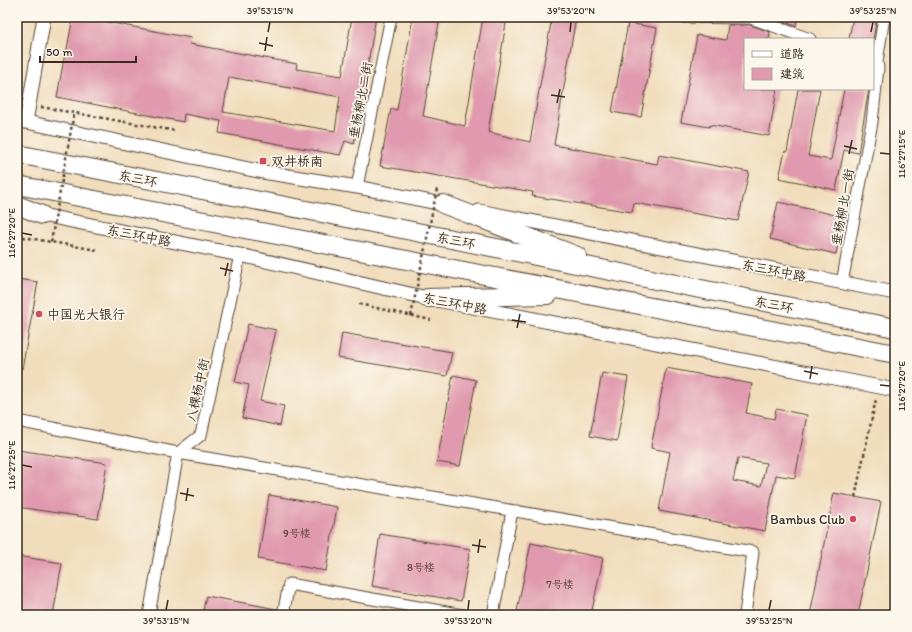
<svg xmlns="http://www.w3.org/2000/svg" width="912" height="632" font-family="Itim,'LXGW WenKai TC',sans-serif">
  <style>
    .building { fill: #e099ae; fill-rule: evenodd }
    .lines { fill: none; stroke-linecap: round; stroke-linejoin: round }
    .minor-casing { stroke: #564536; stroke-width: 13 }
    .tertiary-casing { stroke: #564536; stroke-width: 15 }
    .trunk-casing { stroke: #564536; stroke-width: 20 }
    .path { stroke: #564536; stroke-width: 2.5; stroke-dasharray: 3 3; stroke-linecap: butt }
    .minor { stroke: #fff; stroke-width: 11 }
    .tertiary { stroke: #fff; stroke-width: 13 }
    .trunk { stroke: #fff; stroke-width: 18 }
    .path-bridge { stroke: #564536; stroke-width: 2.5; stroke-dasharray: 3 3; stroke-linecap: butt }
    .ticks { fill: none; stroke: #3b2a1e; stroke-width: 1.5 }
    .poi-dot { fill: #d1495b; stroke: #fbf7ec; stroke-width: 1.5 }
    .labels { text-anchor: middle; stroke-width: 3.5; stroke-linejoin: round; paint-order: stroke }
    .number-label { font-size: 11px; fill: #644642 }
    .street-label { font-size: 13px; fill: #3b2a1e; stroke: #fbf7ec }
    .poi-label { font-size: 13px; fill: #3b2a1e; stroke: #fbf7ec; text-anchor: start }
    .neatline { fill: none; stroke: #3b2a1e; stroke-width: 1.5 }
    .ticks-label { font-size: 10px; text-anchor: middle; fill: #3b2a1e }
  </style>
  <rect width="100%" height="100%" fill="#fbf7ec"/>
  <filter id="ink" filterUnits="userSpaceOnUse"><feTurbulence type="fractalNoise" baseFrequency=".025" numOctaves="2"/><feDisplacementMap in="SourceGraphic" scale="8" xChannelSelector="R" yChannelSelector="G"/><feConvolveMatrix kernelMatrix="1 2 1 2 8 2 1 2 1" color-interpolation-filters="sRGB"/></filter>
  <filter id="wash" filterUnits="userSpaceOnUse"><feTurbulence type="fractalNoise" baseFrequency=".012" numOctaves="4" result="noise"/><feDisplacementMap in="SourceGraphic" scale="16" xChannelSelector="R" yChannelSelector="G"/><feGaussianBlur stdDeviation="0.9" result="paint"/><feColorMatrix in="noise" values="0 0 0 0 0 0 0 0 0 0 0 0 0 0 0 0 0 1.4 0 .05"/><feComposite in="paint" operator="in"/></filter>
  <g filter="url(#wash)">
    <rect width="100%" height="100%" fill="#f1ddbc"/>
    <g id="blocks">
      <!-- building -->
      <g class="building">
        <path d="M73 17H108L107 22 191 38 190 44 297 64 296 69 342 76 352 17H376L354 144 345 141 340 155 219 133 221 121 184 114 183 122 57 97 65 53 66 54ZM229 77 340 97 335 131 223 112Z"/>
        <polygon points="413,17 440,17 423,116 465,126 483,17 507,17 488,132 530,142 552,17 576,17 554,145 657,164 659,155 749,172 738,221 634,203 632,212 532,196 533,192 380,166 391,109 397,110"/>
        <polygon points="769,17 798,17 796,26"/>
        <polygon points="853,17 877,17 873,39 849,39"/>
        <polygon points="628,23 657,28 641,117 612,112"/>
        <polygon points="728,25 750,25 770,32 769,39 745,39 745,89 777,89 769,136 710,125 709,127 681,122 697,35 726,40"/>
        <polygon points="798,89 820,89 808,156 831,160 844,89 869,89 858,153 844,150 836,190 779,178 785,151 787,152"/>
        <polygon points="778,202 844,217 836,254 770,239"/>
        <polygon points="17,279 38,282 22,369 17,368"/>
        <polygon points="248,324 276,330 260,401 284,406 280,426 242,418 249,385 235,382"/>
        <polygon points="342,333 452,352 447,376 338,358"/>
        <path d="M666 368 752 384 746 413 774 419 776 409 807 415 795 478 776 475 765 531 659 511 670 452 651 448ZM738 458 766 463 761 486 733 481Z"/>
        <polygon points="602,373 628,377 617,441 590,436"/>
        <polygon points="453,375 476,380 460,466 437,462"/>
        <polygon points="17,450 107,463 98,519 17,507"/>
        <polygon points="834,493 881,502 858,615 810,615"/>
        <polygon points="269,495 337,507 326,571 258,559"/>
        <polygon points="380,534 470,549 461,601 372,586"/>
        <polygon points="531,543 603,558 591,615 538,615 517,611"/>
        <polygon points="17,556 62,563 53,615 17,615"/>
        <polygon points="206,596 277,609 276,615 202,615"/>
      </g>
    </g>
  </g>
  <g filter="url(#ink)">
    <use href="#blocks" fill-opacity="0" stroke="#564536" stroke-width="1"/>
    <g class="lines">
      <defs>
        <g id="minor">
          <polyline points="683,17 751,18 810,39"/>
          <polyline points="357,187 391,17"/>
          <polyline points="842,283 872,122 878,68 877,62 884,17"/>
          <polyline points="17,421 178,453 753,552 745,615"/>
          <polyline points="149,615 178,453 201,435 240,255"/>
          <polyline points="283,615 289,584 463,615"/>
          <polyline points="493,615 512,511"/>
        </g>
        <g id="tertiary">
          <polyline points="17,120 263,172 357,187 452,206"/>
          <polyline points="26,122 44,17"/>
          <polyline points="479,211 895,293"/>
          <polyline points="33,214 42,215 240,255 427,298 895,390"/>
        </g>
        <g id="trunk">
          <polyline points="17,154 337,216 895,328"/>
          <polyline points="17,185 895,354"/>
          <polyline points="443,204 577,256"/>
          <polyline points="17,205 42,215"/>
          <polyline points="427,298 548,295"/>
        </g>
      </defs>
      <!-- minor casing -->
      <use href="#minor" class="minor-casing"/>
      <!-- tertiary casing -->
      <use href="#tertiary" class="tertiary-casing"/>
      <!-- trunk casing -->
      <use href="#trunk" class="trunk-casing"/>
      <!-- path -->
      <g class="path">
        <polyline points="41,107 176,131"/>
        <polyline points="17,236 97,250"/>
        <polyline points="359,304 431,320"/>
        <polyline points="855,497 876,399"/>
      </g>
      <!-- minor -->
      <use href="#minor" class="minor"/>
      <!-- tertiary -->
      <use href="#tertiary" class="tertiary"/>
      <!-- trunk -->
      <use href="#trunk" class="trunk"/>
      <!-- path-bridge -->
      <g class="path-bridge">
        <polyline points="51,242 74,113"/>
        <polyline points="411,316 437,189"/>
      </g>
    </g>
  </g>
  <!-- ticks -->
  <path class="ticks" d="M268 32 270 22M570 32 571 22M871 32 873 22M259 43 273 46M265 51 267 37M551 95 565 97M557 103 560 89M844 146 857 149M880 153 890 154M849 154 852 140M22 233 32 235M220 268 233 271M225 276 228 263M512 320 526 322M517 328 520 314M804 371 818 374M810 379 812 366M880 385 890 386M22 465 32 467M180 493 194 496M186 501 188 488M472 545 486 547M478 553 480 539M166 610 168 600M468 610 469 600M769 610 771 600"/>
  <!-- markers -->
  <g class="poi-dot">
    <rect x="259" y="157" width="8" height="8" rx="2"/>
    <circle cx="39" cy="314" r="4"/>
    <circle cx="853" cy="519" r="4"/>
  </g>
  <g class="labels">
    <!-- number labels -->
    <g class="number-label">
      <text x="297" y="537">9号楼</text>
      <text x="421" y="571">8号楼</text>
      <text x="560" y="588">7号楼</text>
    </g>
    <!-- street labels -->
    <g class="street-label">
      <text transform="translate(360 100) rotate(-79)" y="5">垂杨柳北二街</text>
      <text transform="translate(138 178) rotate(11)" y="5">东三环</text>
      <text transform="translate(842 207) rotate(-80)" y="5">垂杨柳北一街</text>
      <text transform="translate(139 235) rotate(11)" y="5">东三环中路</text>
      <text transform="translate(456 240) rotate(11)" y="5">东三环</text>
      <text transform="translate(774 270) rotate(11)" y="5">东三环中路</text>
      <text transform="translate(455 303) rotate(11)" y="5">东三环中路</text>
      <text transform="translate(774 304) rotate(11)" y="5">东三环</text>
      <text transform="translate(197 390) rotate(-78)" y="5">八棵杨中街</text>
    </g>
    <!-- poi labels -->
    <g class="poi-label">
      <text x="271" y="166">双井桥南</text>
      <text x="47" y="319">中国光大银行</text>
      <text x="845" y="524" text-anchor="end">Bambus Club</text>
    </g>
  </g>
  <!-- margin -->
  <rect width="912" height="632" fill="none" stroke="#fbf7ec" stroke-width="44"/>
  <!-- legend -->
  <rect x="744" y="38" width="130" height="52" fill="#fbf7ec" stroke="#aea59a"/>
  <rect x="752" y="51" width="20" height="6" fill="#ffffff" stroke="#aea59a"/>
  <text x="780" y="58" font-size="12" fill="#3b2a1e">道路</text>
  <rect x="752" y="68" width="20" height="12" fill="#e099ae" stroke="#aea59a"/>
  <text x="780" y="78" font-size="12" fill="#3b2a1e">建筑</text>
  <!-- scale -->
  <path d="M40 56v6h96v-6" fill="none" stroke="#3b2a1e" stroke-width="2"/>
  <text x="46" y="56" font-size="12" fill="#3b2a1e" stroke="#fbf7ec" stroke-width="3" paint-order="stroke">50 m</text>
  <rect x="22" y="22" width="868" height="588" class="neatline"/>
  <g class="ticks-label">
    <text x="270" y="14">39°53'15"N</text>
    <text x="571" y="14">39°53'20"N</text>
    <text x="873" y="14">39°53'25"N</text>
    <text transform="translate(901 154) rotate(-90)" y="4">116°27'15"E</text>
    <text transform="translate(11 233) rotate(-90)" y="4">116°27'20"E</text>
    <text transform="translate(901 386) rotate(-90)" y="4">116°27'20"E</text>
    <text transform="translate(11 465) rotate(-90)" y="4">116°27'25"E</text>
    <text x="166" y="624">39°53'15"N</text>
    <text x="468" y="624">39°53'20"N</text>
    <text x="769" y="624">39°53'25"N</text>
  </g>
</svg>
